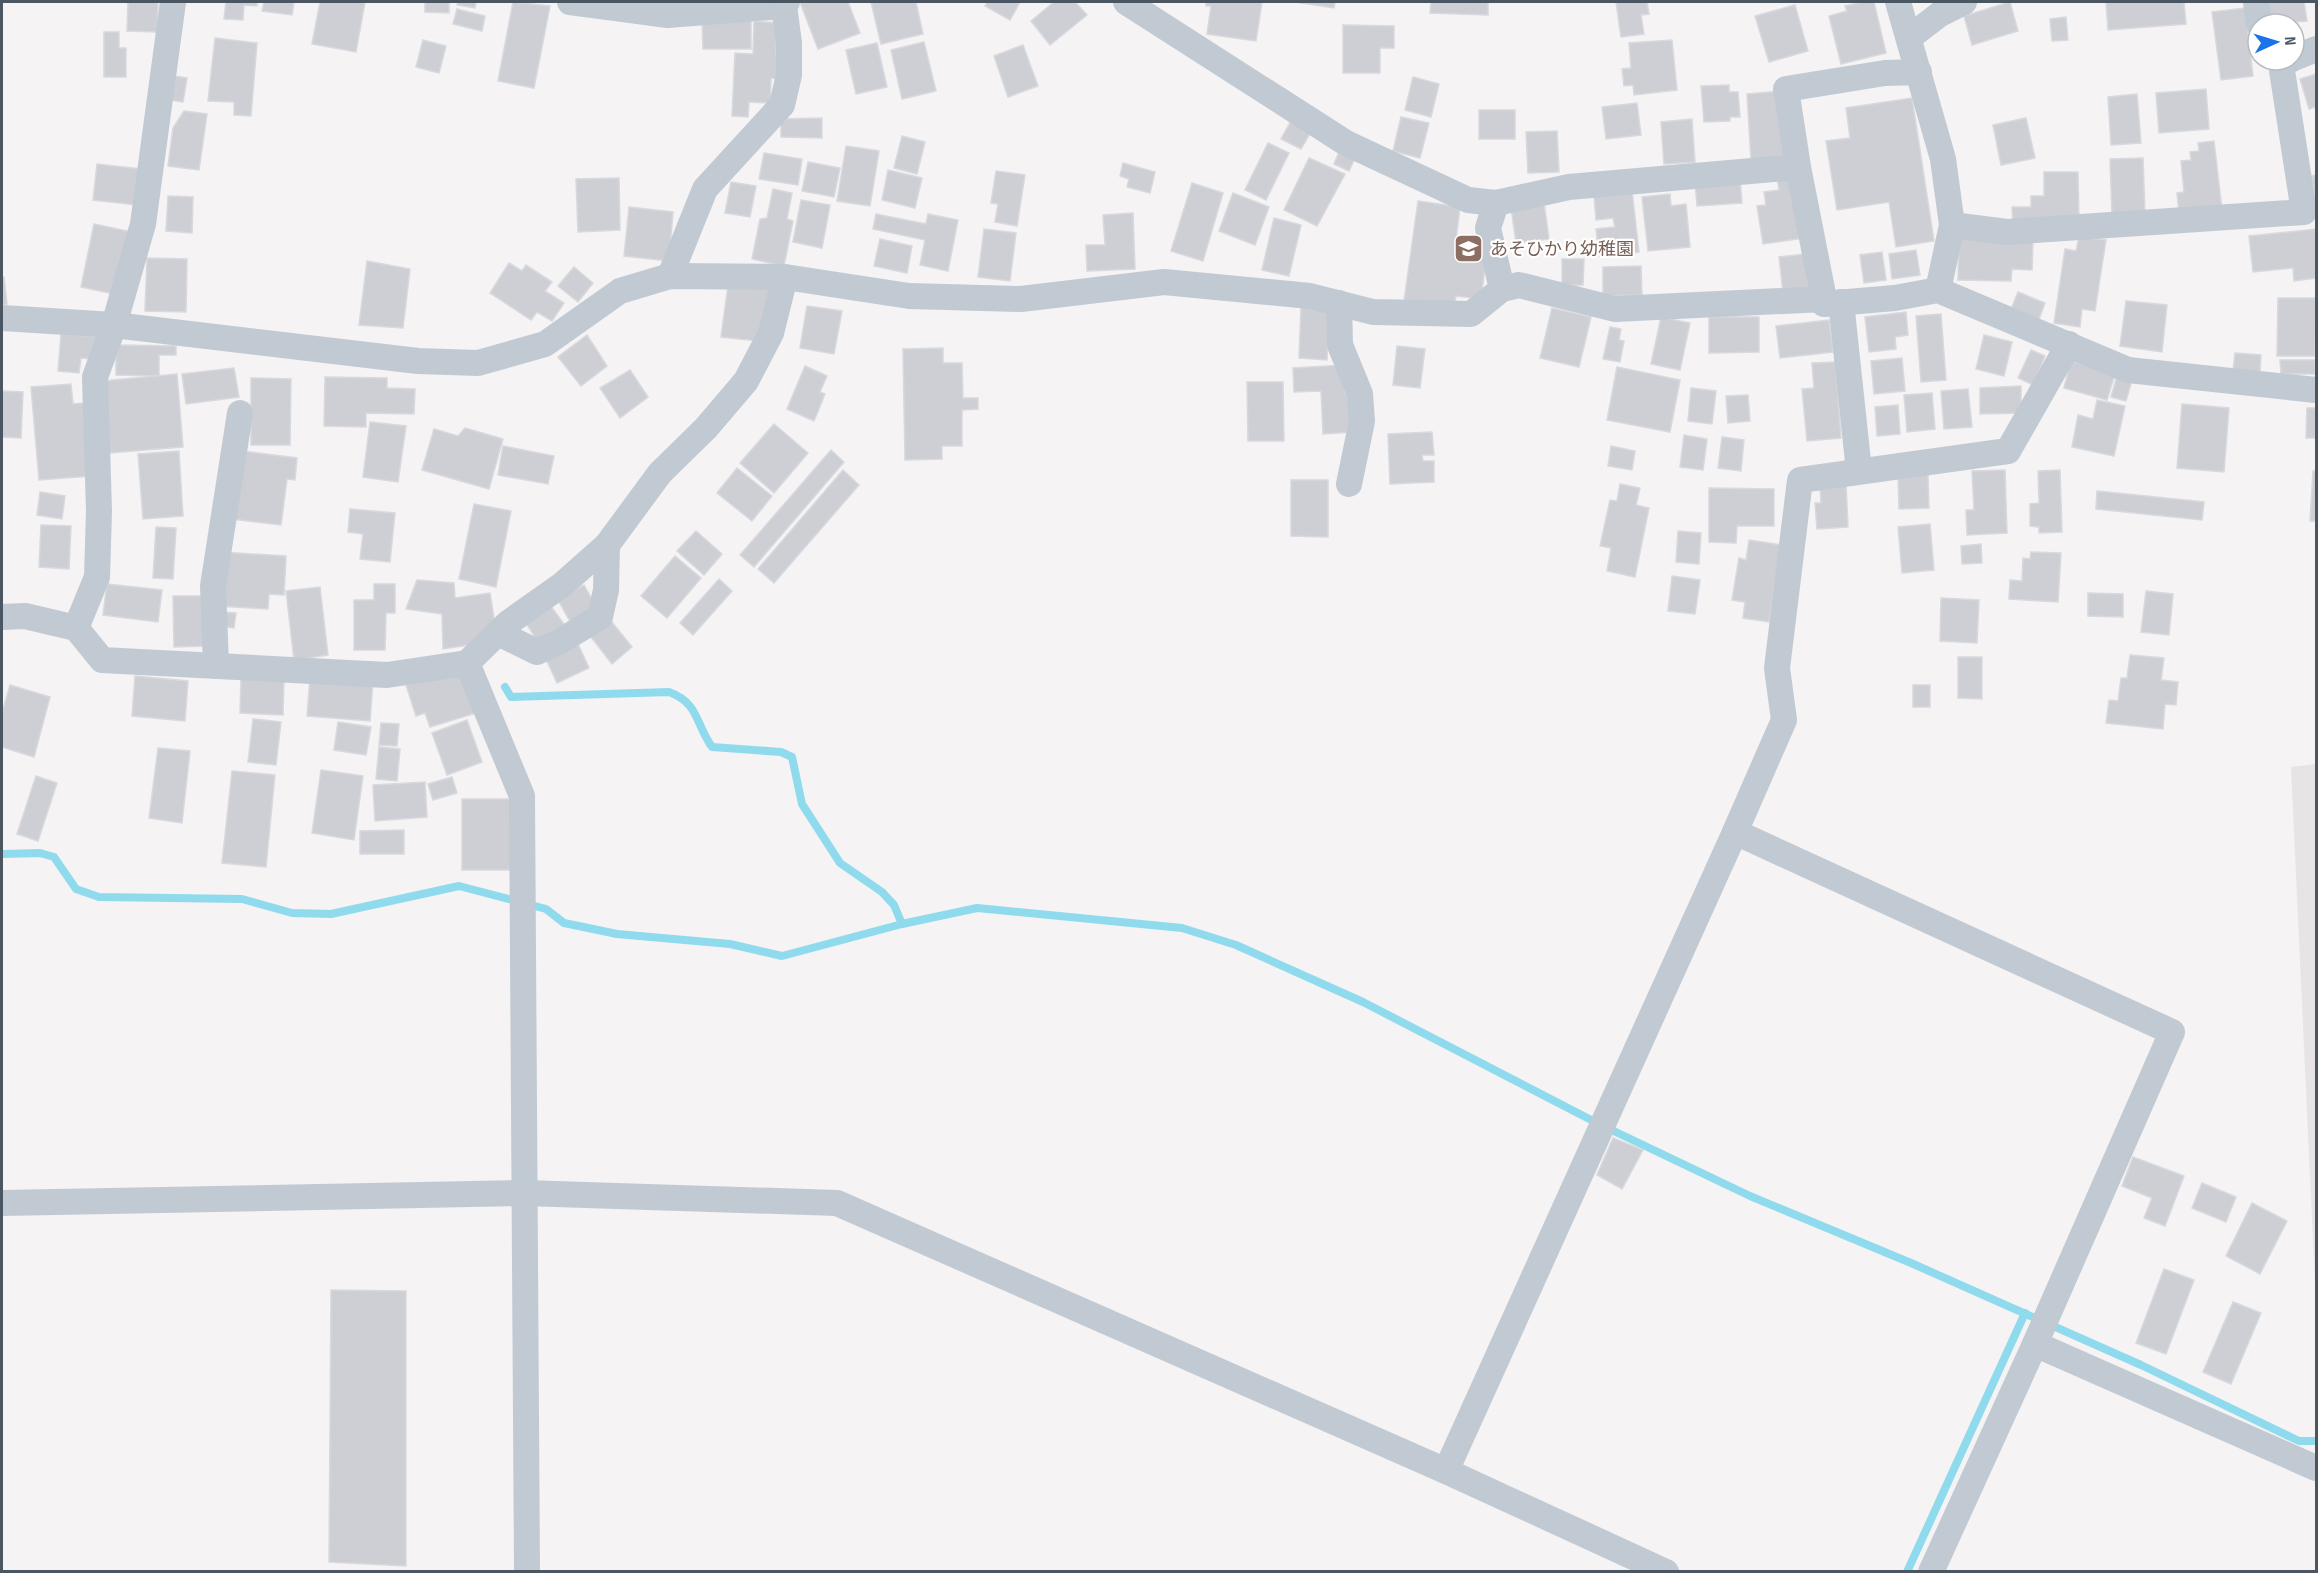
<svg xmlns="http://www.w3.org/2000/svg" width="2318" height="1573" font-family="'Sofia Sans Condensed','Noto Sans JP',sans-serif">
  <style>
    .education { fill: #e6e4e5 }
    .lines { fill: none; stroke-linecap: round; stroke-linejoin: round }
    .stream { stroke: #90daee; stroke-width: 8 }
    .building { fill: #cdcfd5; stroke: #d7d9de; stroke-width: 1.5 }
    .minor { stroke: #c1cad2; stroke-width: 26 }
    .labels { text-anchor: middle; stroke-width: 4.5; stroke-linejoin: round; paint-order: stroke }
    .education-label { font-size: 18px; fill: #785e54; stroke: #fff; text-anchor: start }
  </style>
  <rect width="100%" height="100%" fill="#f5f3f3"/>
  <!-- education -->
  <polygon class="education" points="2316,764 2316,1305 2291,767"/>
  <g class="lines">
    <!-- stream -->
    <g class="stream">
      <path d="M505 687 511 697 669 692C699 703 695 723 712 747L781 752 792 757 802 804 840 863 882 892 894 905 902 924"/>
      <polyline points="2,854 40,853 54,857 76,889 99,897 242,899 292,913 331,914 459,886 546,909 564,923 617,934 730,944 782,956 902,924 977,908 1182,928 1236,945 1363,1002 1597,1123 1750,1196 1911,1263 2141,1365 2299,1441 2316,1441"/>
      <polyline points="1907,1572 2025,1313"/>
    </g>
  </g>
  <!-- building -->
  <g class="building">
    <polygon points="128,2 158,2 157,32 127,31"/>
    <polygon points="226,2 257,2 257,6 244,5 243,20 224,19"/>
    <polygon points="264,2 294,2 292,15 262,11"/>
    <polygon points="320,2 365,2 356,52 312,44"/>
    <polygon points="425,2 449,2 449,13 425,12"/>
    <polygon points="458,2 476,2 475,8 457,5"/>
    <polygon points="513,2 550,6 534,88 498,81"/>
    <polygon points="800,2 848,2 860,33 818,49"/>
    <polygon points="871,2 916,2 923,34 881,44"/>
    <polygon points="987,2 1020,2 1010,20 985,6"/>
    <polygon points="1054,2 1075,2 1087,15 1050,45 1031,21"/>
    <polygon points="1206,2 1262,2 1256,41 1207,34 1211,6 1206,6"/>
    <polygon points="1295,2 1335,2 1334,8"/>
    <polygon points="1431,2 1488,2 1488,15 1430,13"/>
    <polygon points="1616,2 1647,2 1649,14 1641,15 1644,34 1621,37"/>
    <polygon points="1862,2 1874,2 1886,53 1841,64 1829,16 1847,11 1845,6"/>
    <polygon points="2010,2 2018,31 1972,45 1964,16"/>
    <polygon points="2106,2 2184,2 2186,24 2108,30"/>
    <polygon points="2266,2 2304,2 2307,21 2269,24"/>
    <polygon points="1795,5 1808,51 1769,62 1755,16"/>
    <polygon points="2245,8 2253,76 2221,80 2212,12"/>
    <polygon points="457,9 485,16 482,31 453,24"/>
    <polygon points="751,17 751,49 703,49 702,18"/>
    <polygon points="2066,17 2068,40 2052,41 2050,19"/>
    <polygon points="754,21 777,23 776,55 783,56 782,79 771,78 770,103 749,102 748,117 732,116 735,53 753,54"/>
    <polygon points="1343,25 1394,26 1394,48 1380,48 1380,73 1343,73"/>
    <polygon points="104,32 119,32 119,48 126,48 126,77 104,77"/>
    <polygon points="215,38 257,43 251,116 234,115 234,102 208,101"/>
    <polygon points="423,40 446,46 439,73 416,67"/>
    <polygon points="1672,40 1677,90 1634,95 1633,85 1624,86 1622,69 1631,68 1629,43"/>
    <polygon points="924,42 936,91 902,99 891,50"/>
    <polygon points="877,43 887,87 856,94 846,50"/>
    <polygon points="1023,45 1038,86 1008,97 994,56"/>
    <polygon points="2316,74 2316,107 2309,109 2300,79"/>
    <polygon points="174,76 187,78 183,102 170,100"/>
    <polygon points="1413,77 1439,84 1431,117 1405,110"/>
    <polygon points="1729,85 1729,92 1738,92 1740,117 1730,117 1730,121 1704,122 1701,86"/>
    <polygon points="2206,89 2209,129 2159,133 2156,93"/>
    <polygon points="1783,91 1787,158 1751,160 1747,94"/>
    <polygon points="2137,94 2141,143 2111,145 2108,97"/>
    <polygon points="1912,98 1934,241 1896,247 1889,202 1837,210 1826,141 1850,138 1846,108"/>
    <polygon points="1637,103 1641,135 1606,139 1602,107"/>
    <rect x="1479" y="110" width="36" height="29"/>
    <polygon points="184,111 207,114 199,170 168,166 173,128"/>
    <polygon points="1401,117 1429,123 1420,158 1393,151"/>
    <polygon points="822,118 822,138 781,137 781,119"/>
    <polygon points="2026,118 2035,158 2001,165 1993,125"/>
    <polygon points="1292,119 1312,130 1301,149 1281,139"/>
    <polygon points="1692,119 1695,162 1664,164 1661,122"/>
    <polygon points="1557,131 1559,172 1528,173 1526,132"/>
    <polygon points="902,136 925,142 917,174 894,168"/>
    <polygon points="2214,141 2222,210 2179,214 2177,193 2184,192 2181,161 2191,160 2190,152 2199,151 2198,143"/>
    <polygon points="1268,143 1289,153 1266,200 1245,190"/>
    <polygon points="846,146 879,151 870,206 837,201"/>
    <polygon points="1341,147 1357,154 1349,171 1334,164"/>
    <polygon points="764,153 802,159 798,185 759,179"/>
    <polygon points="1309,158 1345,174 1317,226 1284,210"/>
    <polygon points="2143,158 2145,215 2112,216 2110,159"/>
    <polygon points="808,162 840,168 834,197 802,191"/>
    <polygon points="1123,163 1155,172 1150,193 1127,187 1129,179 1120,176"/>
    <polygon points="97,164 141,169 137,205 93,200"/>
    <polygon points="888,170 922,178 915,208 882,200"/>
    <polygon points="996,171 1025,175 1017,226 995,222 998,204 991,203"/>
    <polygon points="2044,172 2078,172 2079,224 2013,225 2012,207 2031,207 2031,196 2044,196"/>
    <polygon points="2316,175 2316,202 2315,202 2312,176"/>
    <polygon points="1796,176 1804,238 1763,244 1757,206 1766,205 1764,192 1779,190 1777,178"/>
    <polygon points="619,178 620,230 578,232 576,179"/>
    <polygon points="1740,179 1742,203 1697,206 1695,182"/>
    <polygon points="731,182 756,186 750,217 725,213"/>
    <polygon points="1192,183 1223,193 1203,261 1171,251"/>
    <polygon points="773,189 792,193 787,219 793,221 784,266 752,259 760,219 767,218"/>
    <polygon points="1632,191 1639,252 1599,256 1596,229 1615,227 1613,218 1596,220 1594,195"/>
    <polygon points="1233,193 1269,207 1255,245 1219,231"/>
    <polygon points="1670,194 1671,206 1686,204 1690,247 1648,251 1642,197"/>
    <polygon points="168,196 193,197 192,233 166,231"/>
    <polygon points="801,200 830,205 822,248 793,242"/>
    <polygon points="1418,201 1460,207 1455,248 1487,253 1481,299 1456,296 1454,308 1404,301"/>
    <polygon points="1544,203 1549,239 1516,243 1511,207"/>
    <polygon points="629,207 673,212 669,261 624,256"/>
    <polygon points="1133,213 1135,269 1087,271 1086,245 1105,245 1103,215"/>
    <polygon points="876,214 926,224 928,214 958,220 948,271 920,265 925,240 873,229"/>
    <polygon points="1274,218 1301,225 1289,276 1262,270"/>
    <polygon points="94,224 132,232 119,295 81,287"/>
    <polygon points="984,229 1016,233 1010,281 978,277"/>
    <polygon points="2316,229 2316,278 2294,281 2293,268 2253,272 2249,236"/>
    <polygon points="1959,237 2033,239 2032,270 2012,269 2011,281 1958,280"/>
    <polygon points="2079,237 2106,240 2095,311 2082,309 2080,327 2054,323 2065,249 2076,251"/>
    <polygon points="880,239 912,246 907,273 874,266"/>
    <polygon points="1916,250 1920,275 1892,279 1889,254"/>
    <polygon points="1882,252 1886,280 1864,283 1860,255"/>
    <polygon points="1805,254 1809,290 1783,292 1779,257"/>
    <polygon points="147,258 187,259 186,312 145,311"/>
    <polygon points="1562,259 1584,259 1583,285 1562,285"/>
    <polygon points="367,261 410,269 403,328 359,325"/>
    <polygon points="509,263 522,271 526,265 552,282 545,291 564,303 552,321 537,312 531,320 490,293"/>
    <polygon points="1641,266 1642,295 1603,296 1603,267"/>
    <polygon points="574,267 593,283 578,302 558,286"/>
    <polygon points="2,277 4,277 7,304 2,305"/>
    <polygon points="772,283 758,341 721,337 728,285"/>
    <polygon points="2018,292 2045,303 2039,319 2011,309"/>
    <polygon points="2278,298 2316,298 2315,356 2277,356"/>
    <polygon points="2126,301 2167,305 2162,352 2120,346"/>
    <polygon points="807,306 842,311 834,354 800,348"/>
    <polygon points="1301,307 1329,308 1327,360 1299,358"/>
    <polygon points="1552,308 1591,317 1579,367 1540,358"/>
    <polygon points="1906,312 1908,335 1895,337 1896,349 1869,352 1865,317"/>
    <polygon points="1941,314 1946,380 1921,382 1916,316"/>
    <polygon points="1661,317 1690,323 1680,370 1651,364"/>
    <polygon points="1709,317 1759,317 1759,352 1709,353"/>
    <polygon points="1829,320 1833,352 1780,358 1776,326"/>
    <polygon points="1610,327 1621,329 1619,340 1624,341 1620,362 1603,359"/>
    <polygon points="61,334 97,337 95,359 81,358 79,373 58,371"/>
    <polygon points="587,335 607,366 581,386 558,357"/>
    <polygon points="1984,335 2012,342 2004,376 1976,369"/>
    <polygon points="116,345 176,346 176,355 159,355 159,376 116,375"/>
    <polygon points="1397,346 1425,349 1420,388 1393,385"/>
    <polygon points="943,348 943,363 962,363 963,398 978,398 978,409 962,410 962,446 942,446 942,459 905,460 903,349"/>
    <polygon points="2031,350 2045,356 2033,385 2018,378"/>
    <polygon points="2235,353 2261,355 2260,373 2233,371"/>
    <polygon points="1902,358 1905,391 1874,394 1871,361"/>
    <polygon points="2280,360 2315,360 2315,374 2281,374"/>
    <polygon points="2071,361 2115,374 2107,400 2064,388"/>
    <polygon points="1835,362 1841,438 1807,441 1802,389 1814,388 1812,363"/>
    <polygon points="1344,365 1345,393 1352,393 1353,432 1323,434 1321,391 1294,392 1293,368"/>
    <polygon points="805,366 827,376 820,392 825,394 814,421 787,409"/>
    <polygon points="1617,367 1680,380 1670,432 1607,420"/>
    <polygon points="234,368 239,397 186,404 182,374"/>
    <polygon points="630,370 648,397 620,418 600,388"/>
    <polygon points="177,374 183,447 109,453 102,381"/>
    <polygon points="2117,376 2132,380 2126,401 2111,397"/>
    <polygon points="325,377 387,378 387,388 415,389 414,414 366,413 366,427 324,426"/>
    <polygon points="251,378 291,379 290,445 251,445"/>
    <polygon points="1247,382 1283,382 1284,441 1248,441"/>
    <polygon points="71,384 73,404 85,403 91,476 39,480 31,387"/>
    <polygon points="2021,386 2021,413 1980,414 1980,388"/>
    <polygon points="1691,388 1716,391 1712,424 1688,421"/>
    <polygon points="1968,389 1972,427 1944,429 1941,391"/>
    <polygon points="2,391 23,392 21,438 2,437"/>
    <polygon points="1932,393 1935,429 1907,432 1904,395"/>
    <polygon points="1748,395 1750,421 1728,423 1726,396"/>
    <polygon points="2097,400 2125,406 2114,456 2072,447 2078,415 2093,419"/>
    <polygon points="2182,404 2229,408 2224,472 2177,468"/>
    <polygon points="1898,405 1900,434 1877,436 1875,407"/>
    <polygon points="2307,408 2316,408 2316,438 2306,438"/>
    <polygon points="370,422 406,426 398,482 363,477"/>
    <polygon points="774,424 808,453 774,493 740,463"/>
    <polygon points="465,428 503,439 489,489 422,470 434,429 458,436"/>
    <polygon points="1432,432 1434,455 1422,455 1423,461 1434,461 1434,482 1390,484 1388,434"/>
    <polygon points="1684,435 1707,439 1703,470 1680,467"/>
    <polygon points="1722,437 1744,440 1741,471 1718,468"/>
    <polygon points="503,446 554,456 548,484 498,475"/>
    <polygon points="1611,446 1635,451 1632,470 1608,466"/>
    <polygon points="831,450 844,462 754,567 740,555"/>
    <polygon points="179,451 183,516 143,519 138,454"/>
    <polygon points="241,451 297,458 295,480 287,479 281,525 232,519"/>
    <polygon points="737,468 772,496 752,521 717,493"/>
    <polygon points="843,470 859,485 774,583 758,569"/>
    <polygon points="2005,470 2007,533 1967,535 1966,510 1974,510 1972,471"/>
    <polygon points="2060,470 2062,532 2039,533 2039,527 2030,526 2030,504 2039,503 2038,471"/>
    <polygon points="2313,471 2316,471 2316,521 2310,521"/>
    <polygon points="1928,475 1929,508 1899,509 1898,476"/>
    <polygon points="1291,480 1328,480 1328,537 1291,536"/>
    <polygon points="1620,484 1640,488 1636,505 1649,508 1635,577 1607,571 1611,548 1600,546 1610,500 1617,501"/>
    <polygon points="1846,484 1848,527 1817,529 1815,503 1821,503 1820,486"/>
    <polygon points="1709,488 1774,489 1774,526 1737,526 1736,543 1709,542"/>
    <polygon points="2097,491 2204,502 2202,520 2096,509"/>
    <polygon points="40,492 65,496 62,519 37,515"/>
    <polygon points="474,504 511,511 496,587 459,579"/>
    <polygon points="350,509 395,513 390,562 360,559 363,534 348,532"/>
    <polygon points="1930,524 1934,570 1902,573 1898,527"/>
    <polygon points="41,525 71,526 69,569 39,567"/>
    <polygon points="156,527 176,528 173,579 153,578"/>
    <polygon points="696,531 722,554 704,575 677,551"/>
    <polygon points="1678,531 1701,533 1699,564 1676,562"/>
    <polygon points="1749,540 1781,545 1769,622 1743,618 1745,602 1732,600 1739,558 1746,560"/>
    <polygon points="1981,544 1982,563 1962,564 1961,546"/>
    <polygon points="220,552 286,556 284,595 269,594 268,609 217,606"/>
    <polygon points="2031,552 2061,553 2058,602 2009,599 2010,580 2022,581 2023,558 2030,559"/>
    <polygon points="675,556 701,578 667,618 641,596"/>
    <polygon points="1672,576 1700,580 1695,614 1668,611"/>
    <polygon points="719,579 732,591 693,635 680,623"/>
    <polygon points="417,580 454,583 455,598 490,593 495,624 476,644 443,649 442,614 406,609"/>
    <polygon points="107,584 162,590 158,622 103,615"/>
    <polygon points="374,584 395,584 395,613 386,613 385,650 354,650 354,600 374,600"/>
    <polygon points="584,585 598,610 572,625 558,600"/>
    <polygon points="320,587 328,655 294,660 286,591"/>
    <polygon points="2146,591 2173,594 2169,635 2141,632"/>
    <polygon points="2088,593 2123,594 2123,617 2088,616"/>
    <polygon points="173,596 206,596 207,646 174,647"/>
    <polygon points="1941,598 1979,600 1977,643 1940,641"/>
    <polygon points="550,605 567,628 541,646 525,622"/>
    <polygon points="221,612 236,613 234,628 220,626"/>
    <polygon points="611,621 632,647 612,664 591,637"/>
    <polygon points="578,644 589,668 557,683 546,659"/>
    <polygon points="2130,655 2164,658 2161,680 2178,682 2176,705 2165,704 2163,729 2106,723 2109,700 2118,701 2121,678 2127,678"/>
    <polygon points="1958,657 1982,657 1982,699 1958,698"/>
    <polygon points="462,667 476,713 430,727 425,713 416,716 406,685"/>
    <polygon points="135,676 188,681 185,721 132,716"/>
    <polygon points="310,677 373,682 370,721 307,716"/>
    <polygon points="241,678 284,679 283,715 240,713"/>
    <polygon points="10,685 50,697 34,757 2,747 2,713"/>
    <rect x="1913" y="685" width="17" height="22"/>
    <polygon points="253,719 281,722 276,765 248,762"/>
    <polygon points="467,720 482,762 447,775 432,733"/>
    <polygon points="338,722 371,727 366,755 334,750"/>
    <polygon points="381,723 399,724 397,746 379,745"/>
    <polygon points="379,747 400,749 397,781 376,779"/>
    <polygon points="158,748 190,751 182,823 149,818"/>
    <polygon points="321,770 363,776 354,840 312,833"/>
    <polygon points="232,771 275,775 266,867 222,863"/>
    <polygon points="36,776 57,783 38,841 17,834"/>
    <polygon points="452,777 457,793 433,800 428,784"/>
    <polygon points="425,782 427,817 375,821 373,785"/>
    <polygon points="462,799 512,799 513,870 462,870"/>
    <polygon points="404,830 404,854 360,854 360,831"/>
    <polygon points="1613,1138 1643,1150 1622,1189 1597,1175"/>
    <polygon points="2133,1157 2184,1176 2165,1226 2144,1218 2152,1198 2122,1186"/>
    <polygon points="2202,1183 2236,1197 2226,1222 2192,1208"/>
    <polygon points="2252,1203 2287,1221 2260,1274 2226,1256"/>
    <polygon points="2164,1269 2194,1280 2166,1354 2136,1343"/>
    <polygon points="331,1290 406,1291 406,1566 329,1562"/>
    <polygon points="2233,1302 2261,1313 2231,1384 2203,1372"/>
  </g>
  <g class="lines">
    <!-- minor -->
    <g class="minor">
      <polyline points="570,2 668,15 784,6 787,2"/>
      <polyline points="1126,2 1346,143 1468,200 1496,203 1569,187 1798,167 1824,299"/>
      <polyline points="1898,2 1943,159 1952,225 1938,290"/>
      <polyline points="2256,2 2259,24"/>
      <polyline points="1910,37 1940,14 1964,2"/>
      <polyline points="2294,58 2316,49"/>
      <polyline points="1798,167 1786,89 1885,73 1919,72"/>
      <polyline points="1496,203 1488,228 1502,289"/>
      <polyline points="1952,225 2007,232 2304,212 2281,64 2290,60"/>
      <polyline points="670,276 705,189 782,105 789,75 789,43 784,6"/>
      <polyline points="1841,302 1859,471"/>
      <polyline points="1339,303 1340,345 1360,394 1362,421 1349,484"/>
      <polyline points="2,318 114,325 418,361 478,363 545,344 620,291 670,276 785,277 909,296 1021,299 1164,282 1310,296 1373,312 1471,314 1502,289 1519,285 1615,309 1824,299 1824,304 1895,298 1938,290 2128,370 2316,390"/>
      <polyline points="2,617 25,616 76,628 102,660 387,675 467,663 508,623 563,584 607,545 660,473 706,428 746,381 771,333 785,277"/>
      <polyline points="76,628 97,577 99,511 95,377 114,325 143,224 173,2"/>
      <polyline points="498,633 537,652 559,642 600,617 606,590 607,545"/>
      <polyline points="467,663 522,796 527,1572"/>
      <polyline points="216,666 213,586 240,413"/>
      <polyline points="1735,832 1784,720 1777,668 1800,480 2008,451 2069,344"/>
      <polyline points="2,1203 524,1193 837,1203 1446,1471 1666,1572"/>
      <polyline points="2035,1344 2316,1468"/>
      <polyline points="1446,1471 1735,832 2172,1032 2035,1344 1931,1572"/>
    </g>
  </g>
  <!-- icons -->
  <defs>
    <symbol id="school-square" viewBox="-11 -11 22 22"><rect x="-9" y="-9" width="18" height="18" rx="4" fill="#8d6e63" stroke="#fff"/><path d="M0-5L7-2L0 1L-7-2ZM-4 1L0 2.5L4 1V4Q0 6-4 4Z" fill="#fff"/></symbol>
  </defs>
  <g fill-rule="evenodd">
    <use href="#school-square" x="1452" y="232" width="33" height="33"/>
  </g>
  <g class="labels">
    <!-- education labels -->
    <g class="education-label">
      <text x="1490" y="255">あそひかり幼稚園</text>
    </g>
  </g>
  <!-- border -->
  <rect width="2318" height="1573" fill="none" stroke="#4a5661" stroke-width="6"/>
  <!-- north arrow -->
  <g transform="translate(2276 42) rotate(86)"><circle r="28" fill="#ffffff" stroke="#b7bbc0" stroke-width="1.5"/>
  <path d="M0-4.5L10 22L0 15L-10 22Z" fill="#1a73e8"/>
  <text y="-9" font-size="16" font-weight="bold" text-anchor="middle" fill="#4a5661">N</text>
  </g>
</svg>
